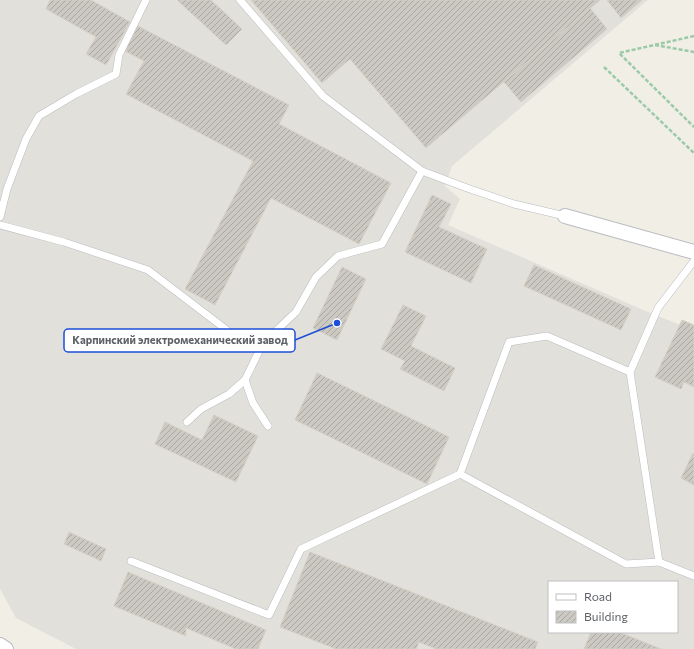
<svg xmlns="http://www.w3.org/2000/svg" width="694" height="649" font-family="Commissioner,sans-serif">
  <style>
    .industrial { fill: #e2e0db; fill-rule: evenodd }
    .building { fill: url(#building-hatch); stroke: #d6cfc4 }
    .lines { fill: none; stroke-linecap: round; stroke-linejoin: round }
    .lane-casing { stroke: #b9bcc0; stroke-width: 8 }
    .street-casing { stroke: #b9bcc0; stroke-width: 16 }
    .path { stroke: #9bcaa7; stroke-width: 2.5; stroke-dasharray: 4 2; stroke-linecap: butt }
    .lane { stroke: #fff; stroke-width: 7 }
    .street { stroke: #fff; stroke-width: 14 }
    .leader { fill: none; stroke: #1d4ed8; stroke-width: 1.5 }
    .callout-dot { fill: #1d4ed8; stroke: #fff; stroke-width: 1.5 }
    .callout { fill: #fff; stroke: #1d4ed8; stroke-width: 1.5 }
    .callout-label { font-size: 11px; text-anchor: middle; font-weight: bold; fill: #5e6267 }
  </style>
  <defs>
    <pattern id="building-hatch" width="6" height="6" patternUnits="userSpaceOnUse"><rect width="6" height="6" fill="#ccc9c3"/><path d="M-1 1l2-2M0 6l6-6M5 7l2-2" fill="none" stroke="#a9a7a2"/></pattern>
  </defs>
  <rect width="100%" height="100%" fill="#f1eee6"/>
  <!-- industrial -->
  <path class="industrial" d="M0 0H648L452 166 445 186 460 199 448 225 655 315 694 330V649H76L16 618 0 589ZM549 582H677V632H549Z"/>
  <!-- building -->
  <g class="building">
    <polygon points="50,0 91,0 130,22 106,65 86,54 96,37 46,9"/>
    <polygon points="177,0 211,0 242,29 226,45"/>
    <polygon points="251,0 600,0 426,148 350,59 322,83"/>
    <polygon points="607,0 642,0 621,18"/>
    <polygon points="590,8 607,29 521,102 504,82"/>
    <polygon points="138,26 289,105 279,124 391,183 359,244 271,198 215,305 185,289 253,161 126,94 144,61 125,51"/>
    <polygon points="432,195 451,204 439,227 487,249 471,283 405,252"/>
    <polygon points="534,265 631,309 621,330 524,286"/>
    <polygon points="342,267 366,279 337,340 313,328"/>
    <polygon points="403,305 426,316 411,346 455,368 444,391 400,369 405,361 381,349"/>
    <polygon points="682,320 694,325 694,387 684,382 681,389 655,377"/>
    <polygon points="317,373 449,437 427,484 295,420"/>
    <polygon points="214,415 258,436 236,482 155,444 165,422 202,440"/>
    <polygon points="693,453 694,454 694,485 681,478"/>
    <polygon points="69,532 106,549 101,561 64,544"/>
    <polygon points="310,552 538,642 535,649 436,649 419,642 416,649 336,649 280,627"/>
    <polygon points="128,572 266,630 258,649 236,649 186,628 186,636 114,606"/>
    <polygon points="591,632 619,632 661,649 584,649"/>
  </g>
  <g class="lines">
    <defs>
      <g id="lane">
        <polyline points="240,0 323,96 422,171 467,188 514,204 565,216"/>
        <polyline points="0,217 7,189 26,139 39,116 76,94 116,74 119,55 146,0"/>
        <polyline points="0,225 64,242 148,270 236,337 263,343 296,312 316,277 338,256 382,244 422,171"/>
        <polyline points="694,261 658,308 630,372 659,562 694,576"/>
        <polyline points="263,343 245,380 253,403 268,426"/>
        <polyline points="187,422 201,409 229,394 245,380"/>
        <polyline points="460,474 509,342 547,336 630,372"/>
        <polyline points="131,561 269,615 301,549 460,474 626,564 659,562"/>
      </g>
      <g id="street">
        <polyline points="565,216 694,252"/>
        <polyline points="0,645 6,649"/>
      </g>
    </defs>
    <!-- lane casing -->
    <use href="#lane" class="lane-casing"/>
    <!-- street casing -->
    <use href="#street" class="street-casing"/>
    <!-- path -->
    <g class="path">
      <polyline points="694,36 619,53 694,127"/>
      <polyline points="655,45 694,52"/>
      <polyline points="604,67 694,153"/>
    </g>
    <!-- lane -->
    <use href="#lane" class="lane"/>
    <!-- street -->
    <use href="#street" class="street"/>
  </g>
  <!-- callouts -->
  <path class="leader" d="M337 323L295 340"/>
  <circle class="callout-dot" cx="337" cy="323" r="4"/>
  <rect class="callout" x="64" y="329" width="231" height="23" rx="4"/>
  <g class="callout-label">
    <text x="180" y="344">Карпинский электромеханический завод</text>
  </g>
  <!-- legend -->
  <rect x="548" y="581" width="130" height="52" fill="#ffffff" stroke="#bfc0c2"/>
  <rect x="556" y="594" width="20" height="6" fill="#ffffff" stroke="#bfc0c2"/>
  <text x="584" y="601" font-size="12" fill="#5e6267">Road</text>
  <rect x="556" y="611" width="20" height="12" fill="url(#building-hatch)" stroke="#bfc0c2"/>
  <text x="584" y="621" font-size="12" fill="#5e6267">Building</text>
</svg>
